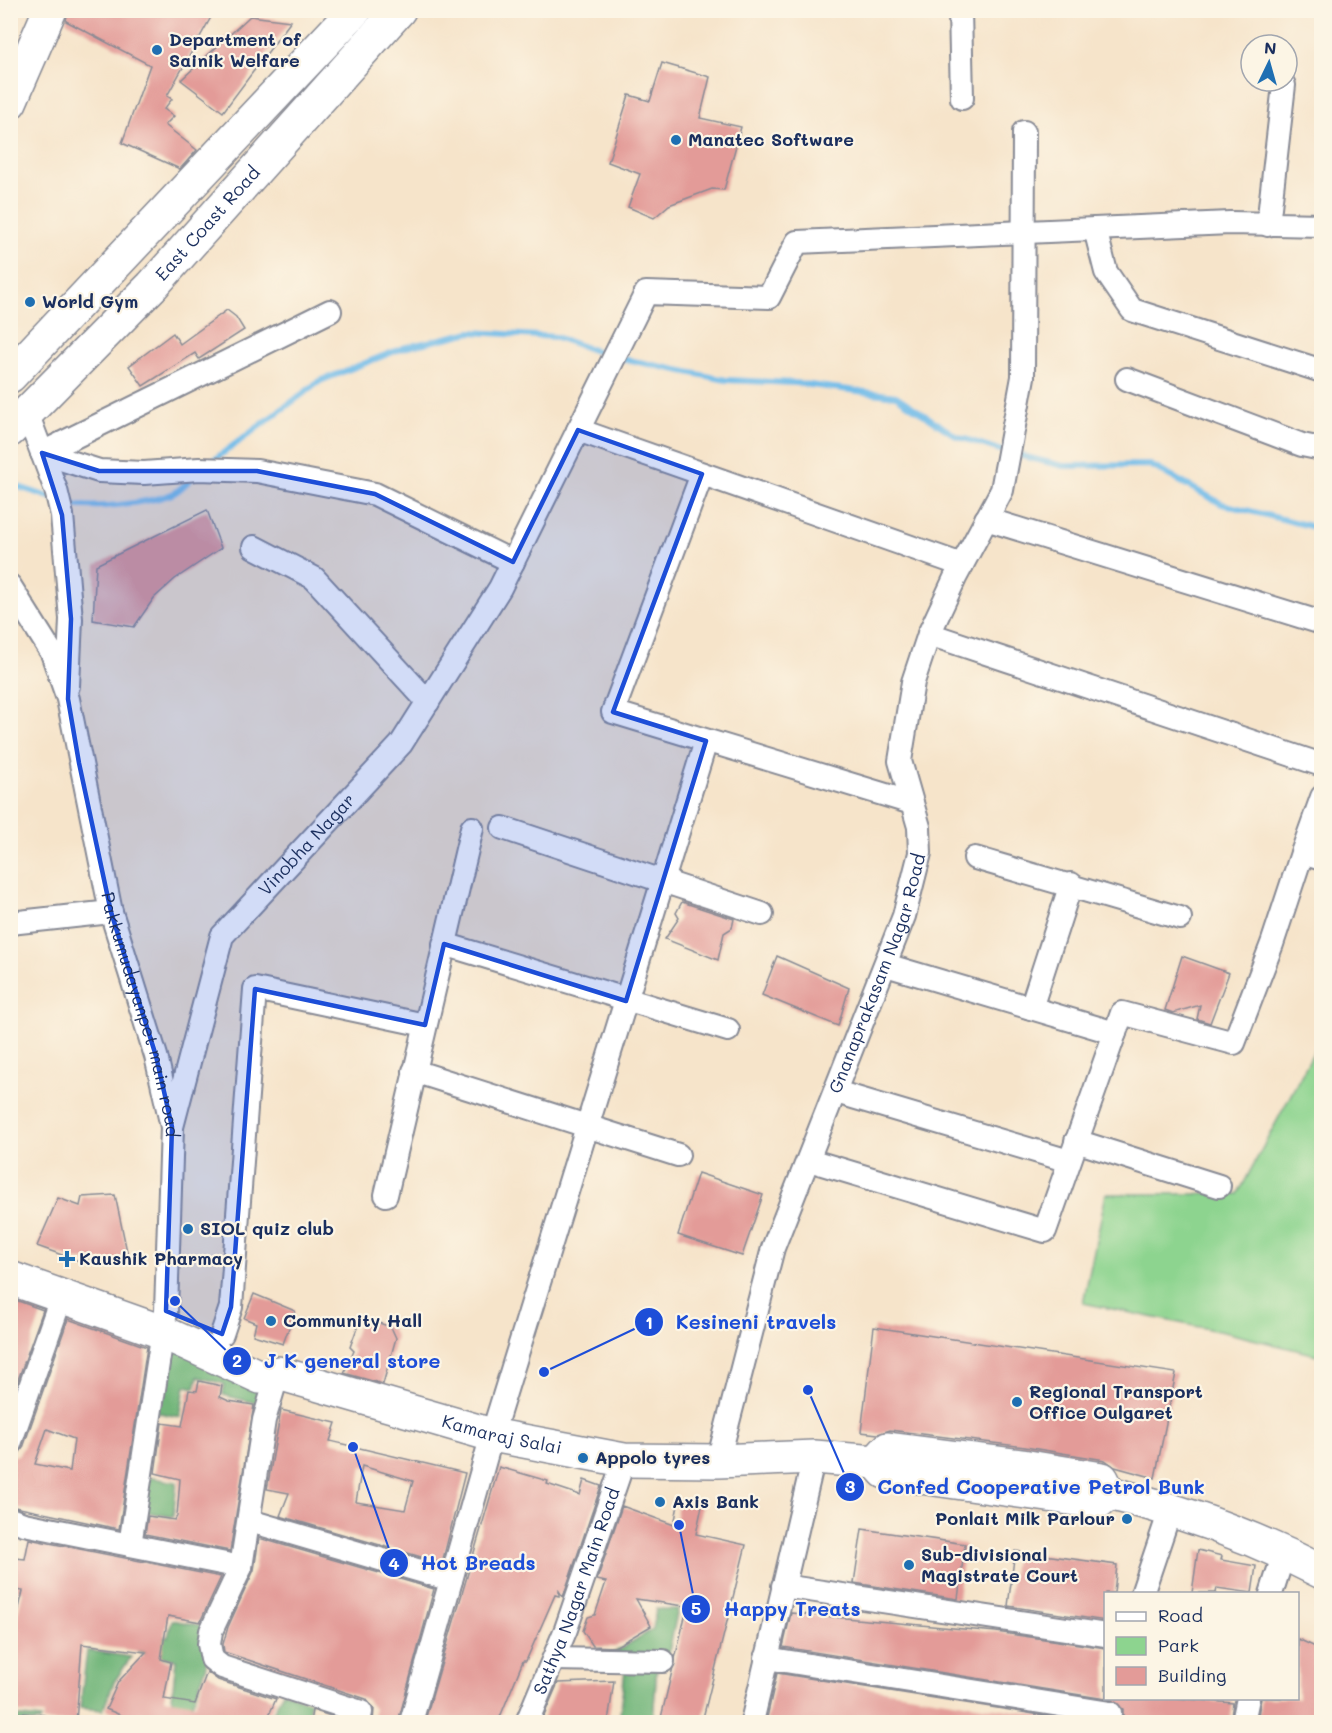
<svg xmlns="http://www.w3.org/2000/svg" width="1332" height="1733" font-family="Mali,sans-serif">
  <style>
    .green { fill: #8dd48f; stroke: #548276; stroke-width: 1.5 }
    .forest { fill: #72b67a; stroke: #46726c; stroke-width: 1.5 }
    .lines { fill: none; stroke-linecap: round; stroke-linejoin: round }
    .stream { stroke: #70bbe9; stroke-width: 6 }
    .building { fill: #e39b98; fill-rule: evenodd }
    .street-casing { stroke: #888a94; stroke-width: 26 }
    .secondary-casing { stroke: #888a94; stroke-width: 36 }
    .highway-casing { stroke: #888a94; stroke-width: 36 }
    .street { stroke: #fff; stroke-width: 22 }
    .secondary { stroke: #fff; stroke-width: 33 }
    .highway { stroke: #fff; stroke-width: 33 }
    .marked { fill: #1d4ed8; fill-opacity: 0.2; stroke: #1d4ed8; stroke-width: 4.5; stroke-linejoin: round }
    .poi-dot { fill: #1f6fb2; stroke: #fcf5e5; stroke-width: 2 }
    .labels { text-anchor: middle; stroke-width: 4.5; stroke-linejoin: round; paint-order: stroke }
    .poi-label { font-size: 18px; font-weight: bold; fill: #1b2f5e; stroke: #fcf5e5; text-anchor: start }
    .street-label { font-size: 18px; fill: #1b2f5e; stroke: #fcf5e5 }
    .leader { fill: none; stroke: #1d4ed8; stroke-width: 2 }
    .callout-dot { fill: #1d4ed8; stroke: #fcf5e5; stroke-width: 2 }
    .mark-label { font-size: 18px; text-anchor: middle; font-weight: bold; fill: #fff }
    .callout-label { font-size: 20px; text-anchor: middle; font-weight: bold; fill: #1d4ed8; stroke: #fcf5e5; stroke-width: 4.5; stroke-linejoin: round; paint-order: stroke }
  </style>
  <rect width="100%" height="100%" fill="#fcf5e5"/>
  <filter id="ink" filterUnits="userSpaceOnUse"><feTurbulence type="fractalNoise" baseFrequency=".0167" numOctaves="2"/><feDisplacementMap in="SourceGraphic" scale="12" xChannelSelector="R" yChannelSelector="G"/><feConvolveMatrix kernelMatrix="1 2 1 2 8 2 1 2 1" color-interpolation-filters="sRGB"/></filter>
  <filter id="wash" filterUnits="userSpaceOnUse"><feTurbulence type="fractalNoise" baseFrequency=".008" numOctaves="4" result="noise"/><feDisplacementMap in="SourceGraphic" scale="24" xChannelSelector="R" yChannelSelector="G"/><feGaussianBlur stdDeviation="1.35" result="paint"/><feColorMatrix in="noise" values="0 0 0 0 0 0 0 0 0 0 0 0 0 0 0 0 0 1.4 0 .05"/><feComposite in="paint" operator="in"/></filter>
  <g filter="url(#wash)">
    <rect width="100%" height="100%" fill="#f6e4ca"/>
    <!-- green -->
    <polygon class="green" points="1321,1038 1321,1356 1228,1333 1083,1303 1106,1194 1238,1194"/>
    <!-- forest -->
    <g class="forest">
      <polygon points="164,1343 269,1388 264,1405 223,1395 224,1384 198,1377 195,1388 185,1386 180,1417 154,1412"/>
      <polygon points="147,1477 177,1482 173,1517 141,1511"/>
      <polygon points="656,1609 678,1609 668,1656 612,1654 653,1629"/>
      <polygon points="172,1620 204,1626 207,1666 186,1719 170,1717 176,1660 137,1651 131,1635 168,1637"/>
      <polygon points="87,1650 131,1657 114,1682 103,1710 80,1708"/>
      <polygon points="657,1666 653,1722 619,1722 625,1670"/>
      <polygon points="283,1691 310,1702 308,1722 283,1722 271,1717"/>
      <polygon points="11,1716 41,1719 40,1722 11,1722"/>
    </g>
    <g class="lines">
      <!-- stream -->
      <g class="stream">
        <polyline points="619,358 726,380 795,383 896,396 956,436 1006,452 1063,466 1150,465 1222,504 1322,529"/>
        <polyline points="211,462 320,381 403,348 471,332 556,337 610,356"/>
        <polyline points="10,484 52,498"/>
        <path d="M65 503C88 511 148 503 172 494 180 491 187 482 194 476"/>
      </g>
    </g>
    <g id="blocks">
      <!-- building -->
      <g class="building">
        <polygon points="68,10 215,10 167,96 172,99 164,109 174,116 165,125 197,150 180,169 122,143 150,65 66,21"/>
        <polygon points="250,16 291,21 223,112 181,80"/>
        <polygon points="662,63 710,77 700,118 741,127 724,190 712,189 669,205 654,218 628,207 640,174 608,162 629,95 650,101"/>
        <polygon points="227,310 236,317 244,330 199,359 195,353 143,386 129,366 173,333 180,344"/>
        <polygon points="207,510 221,548 175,579 154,598 134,627 93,620 96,565"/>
        <polygon points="682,902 734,919 732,928 724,933 718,960 665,939 679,918 676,913"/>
        <polygon points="777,956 849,988 838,1026 762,995"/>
        <polygon points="1182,956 1229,973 1210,1023 1197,1019 1200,1005 1173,1013 1165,1010"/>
        <polygon points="698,1173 763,1195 742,1256 678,1235"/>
        <polygon points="115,1195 129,1261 76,1260 37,1246 58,1198 80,1206 82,1197"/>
        <polygon points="254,1294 295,1311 283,1344 253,1335 256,1323 244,1318"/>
        <polygon points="10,1298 43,1310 10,1402"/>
        <path d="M68 1319 147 1347 119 1529 10 1506V1457L18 1455 23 1448ZM47 1429 74 1439 70 1471 35 1464Z"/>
        <polygon points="360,1320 376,1322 391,1327 396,1338 383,1384 344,1373 354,1351 350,1347"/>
        <polygon points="874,1327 1176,1373 1155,1478 1115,1467 1105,1460 1025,1447 890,1430 878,1434 861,1432"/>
        <polygon points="199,1381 222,1386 220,1397 229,1401 254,1405 230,1551 145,1534 148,1516 175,1520 177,1516 180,1479 155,1473 162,1423 182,1426 189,1390 197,1391"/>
        <path d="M281 1410 336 1423 330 1441 465 1473 442 1563 280 1516 289 1493 267 1489ZM362 1466 413 1481 405 1510 356 1502Z"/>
        <polygon points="499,1467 548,1481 547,1484 580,1495 584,1480 601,1486 563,1597 559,1591 559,1596 555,1595 526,1661 523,1661 498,1722 459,1722 426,1717"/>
        <polygon points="679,1500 702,1506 696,1534 746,1545 702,1722 660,1722 688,1604 684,1606 636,1599 651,1626 615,1647 593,1646 583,1631 588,1617 595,1615 606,1582 597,1580 622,1506 674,1525"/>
        <polygon points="862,1529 965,1544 958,1599 854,1583"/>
        <polygon points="259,1538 434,1589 398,1722 373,1722 374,1709 366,1699 224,1652 223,1644 228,1627 254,1570"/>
        <polygon points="29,1539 221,1577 200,1622 168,1616 161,1659 171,1662 164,1699 195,1704 207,1672 218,1680 276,1699 266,1722 137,1722 106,1709 118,1682 146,1652 82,1644 76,1722 43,1722 44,1715 10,1712 10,1646 23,1591 10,1589 10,1584 15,1558 25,1559"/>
        <polygon points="1198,1550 1222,1556 1221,1560 1256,1566 1252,1593 1217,1588 1216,1593 1192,1593"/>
        <polygon points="1015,1551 1117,1565 1114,1593 1106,1593 1106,1621 1008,1606"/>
        <polygon points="791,1613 996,1632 1106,1648 1106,1698 1177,1698 1233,1703 1230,1722 1119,1722 1123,1716 1123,1709 1112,1700 783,1647"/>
        <polygon points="1298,1639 1322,1650 1322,1722 1259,1718 1257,1722 1261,1698 1298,1698"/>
        <polygon points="777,1673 1084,1722 766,1722"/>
        <polygon points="614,1681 608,1722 541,1722 558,1683"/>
        <polygon points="312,1710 346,1721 346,1722 310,1722"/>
      </g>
    </g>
  </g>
  <g filter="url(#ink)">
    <use href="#blocks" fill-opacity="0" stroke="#888a94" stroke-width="1.5"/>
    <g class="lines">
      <defs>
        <g id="street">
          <polyline points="960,10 962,98"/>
          <polyline points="1268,225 1284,85"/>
          <polyline points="1095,229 1106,272 1132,310 1322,371"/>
          <polyline points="1127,379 1302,445 1322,449"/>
          <polyline points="27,413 56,490 62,515 71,619 68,686"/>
          <polyline points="578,430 962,565"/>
          <polyline points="42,453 99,471 144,473 199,469 257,471 375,494 513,562"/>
          <polyline points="42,453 330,311"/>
          <polyline points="702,474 613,712 912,803"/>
          <polyline points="986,519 1322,623"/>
          <polyline points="254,547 314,578 428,702"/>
          <path id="s1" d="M10 586 52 653 68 699 111 912 156 1056 172 1127 166 1311 130 1545"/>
          <polyline points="929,634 1322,765"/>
          <polyline points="503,828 762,914"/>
          <polyline points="1302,853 1322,797"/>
          <polyline points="975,858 1180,918"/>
          <polyline points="10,923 111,912"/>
          <polyline points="444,944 728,1030"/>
          <polyline points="886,965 1115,1033"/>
          <polyline points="1031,1008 1071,884"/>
          <polyline points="414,1071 678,1155"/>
          <polyline points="836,1092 1069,1161"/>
          <path id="s2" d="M172 1127 222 936 401 744 500 588 646 293 769 297 797 242 1230 223 1322 225"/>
          <polyline points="1076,1141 1219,1186"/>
          <polyline points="809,1160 1045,1231 1122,1013 1234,1043 1272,944 1302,853 1322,859"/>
          <polyline points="386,1195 472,828"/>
          <polyline points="222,1334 231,1307 255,989 425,1025"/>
          <polyline points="278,1373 264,1420 241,1567 211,1631 209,1644 212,1659 222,1667 361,1712 359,1722"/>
          <polyline points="10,1444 62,1295"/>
          <path id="s3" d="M718 1461 773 1248 904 916 920 853 919 827 900 761 913 682 929 634 955 578 1002 490 1023 377 1024 132"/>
          <polyline points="10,1519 24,1524 241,1567"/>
          <polyline points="250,1521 451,1580"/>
          <polyline points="783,1586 1106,1635"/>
          <polyline points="1142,1594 1171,1508"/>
          <polyline points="1271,1594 1284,1553"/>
          <polyline points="766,1658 1110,1713"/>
          <polyline points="554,1659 663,1661"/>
          <polyline points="411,1722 492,1435 706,741"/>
          <path id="s4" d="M527 1722 566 1629 624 1460"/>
          <polyline points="752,1722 814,1457"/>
          <polyline points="1243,1722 1248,1698"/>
        </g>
        <g id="secondary">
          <polyline points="10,102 50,10"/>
          <path id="s5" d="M10 1278 162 1332 260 1377 278 1373 492 1435 624 1460 718 1461 814 1457 876 1462 885 1472 1098 1502 1109 1493"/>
          <path d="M876 1462 888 1449 1022 1466 1102 1479 1109 1493C1183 1511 1254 1537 1322 1572"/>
        </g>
        <g id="highway">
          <polyline points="10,376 355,10"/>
          <path id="s6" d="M10 430 152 286 399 10"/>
        </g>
      </defs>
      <!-- street casing -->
      <use href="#street" class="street-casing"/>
      <!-- secondary casing -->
      <use href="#secondary" class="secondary-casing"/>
      <!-- highway casing -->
      <use href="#highway" class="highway-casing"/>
      <!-- street -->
      <use href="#street" class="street"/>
      <!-- secondary -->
      <use href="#secondary" class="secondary"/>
      <!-- highway -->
      <use href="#highway" class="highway"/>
    </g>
  </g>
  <!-- marked area -->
  <path class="marked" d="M578 430 702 474 613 712 706 741 626 1001 444 944 425 1025 255 989 231 1307 222 1334 166 1311 172 1127 156 1056 111 912 79 763 68 699 71 619 62 515 42 453 99 471H257L375 494 513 562Z"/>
  <!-- markers -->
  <g class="poi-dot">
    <circle cx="157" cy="50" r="6"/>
    <circle cx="676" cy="140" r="6"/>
    <circle cx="30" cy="302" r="6"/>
    <circle cx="188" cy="1229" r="6"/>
    <path d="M64 1250h6v6h6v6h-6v6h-6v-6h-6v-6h6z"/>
    <circle cx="271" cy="1321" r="6"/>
    <circle cx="1017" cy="1402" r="6"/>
    <circle cx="583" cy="1458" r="6"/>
    <circle cx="660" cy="1502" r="6"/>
    <circle cx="1127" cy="1519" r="6"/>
    <circle cx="909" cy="1565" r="6"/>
  </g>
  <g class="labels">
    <!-- poi labels -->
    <g class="poi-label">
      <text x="169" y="46">Department of<tspan x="169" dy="21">Sainik Welfare</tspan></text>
      <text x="688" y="146">Manatec Software</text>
      <text x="42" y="308">World Gym</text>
      <text x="200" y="1235">SIOL quiz club</text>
      <text x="79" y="1265">Kaushik Pharmacy</text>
      <text x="283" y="1327">Community Hall</text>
      <text x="1029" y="1398">Regional Transport<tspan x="1029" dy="21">Office Oulgaret</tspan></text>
      <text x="595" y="1464">Appolo tyres</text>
      <text x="672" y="1508">Axis Bank</text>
      <text x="1115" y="1525" text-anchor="end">Ponlait Milk Parlour</text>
      <text x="921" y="1561">Sub-divisional<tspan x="921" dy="21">Magistrate Court</tspan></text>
    </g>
    <!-- street labels -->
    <g class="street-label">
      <text dy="6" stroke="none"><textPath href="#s6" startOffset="286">East Coast Road</textPath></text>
      <text dy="6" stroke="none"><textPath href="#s2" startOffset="322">Vinobha Nagar</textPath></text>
      <text dy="6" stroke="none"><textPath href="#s3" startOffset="514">Gnanaprakasam Nagar Road</textPath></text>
      <text dy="6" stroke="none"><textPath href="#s1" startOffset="452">Pakkumudayanpet main road</textPath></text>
      <text dy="6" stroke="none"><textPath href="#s5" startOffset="520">Kamaraj Salai</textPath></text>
      <text dy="6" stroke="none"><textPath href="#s4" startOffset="140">Sathya Nagar Main Road</textPath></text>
    </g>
  </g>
  <!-- callouts -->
  <path class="leader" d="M544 1372L649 1322M175 1301L237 1361M808 1390L850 1487M353 1447L394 1563M679 1525L696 1609"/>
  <g class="callout-dot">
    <circle cx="544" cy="1372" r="6"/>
    <circle cx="175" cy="1301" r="6"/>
    <circle cx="808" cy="1390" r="6"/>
    <circle cx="353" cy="1447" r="6"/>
    <circle cx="679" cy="1525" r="6"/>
    <circle cx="649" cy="1322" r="15"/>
    <circle cx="237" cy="1361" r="15"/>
    <circle cx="850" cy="1487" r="15"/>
    <circle cx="394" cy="1563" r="15"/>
    <circle cx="696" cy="1609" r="15"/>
  </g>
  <g class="mark-label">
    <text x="649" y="1329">1</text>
    <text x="237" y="1367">2</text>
    <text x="850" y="1493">3</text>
    <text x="394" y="1570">4</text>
    <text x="696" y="1615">5</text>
  </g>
  <g class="callout-label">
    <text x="756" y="1329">Kesineni travels</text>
    <text x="352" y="1368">J K general store</text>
    <text x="1041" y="1494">Confed Cooperative Petrol Bunk</text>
    <text x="478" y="1570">Hot Breads</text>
    <text x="792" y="1616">Happy Treats</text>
  </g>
  <!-- margin -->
  <rect width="1332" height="1733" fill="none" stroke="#fcf5e5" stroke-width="36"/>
  <!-- legend -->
  <rect x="1104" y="1592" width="195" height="108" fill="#fcf5e5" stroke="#a2a6af" stroke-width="1.5"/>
  <rect x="1116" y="1612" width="30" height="9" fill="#ffffff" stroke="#a2a6af" stroke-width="1.5"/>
  <text x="1158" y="1622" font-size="18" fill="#1b2f5e">Road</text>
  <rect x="1116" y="1637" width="30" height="18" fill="#8dd48f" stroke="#a2a6af" stroke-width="1.5"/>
  <text x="1158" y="1652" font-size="18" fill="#1b2f5e">Park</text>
  <rect x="1116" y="1667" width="30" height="18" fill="#e39b98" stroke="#a2a6af" stroke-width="1.5"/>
  <text x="1158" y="1682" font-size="18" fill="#1b2f5e">Building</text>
  <!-- north arrow -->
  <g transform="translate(1269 63) rotate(5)"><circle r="28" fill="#fcf5e5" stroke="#a2a6af" stroke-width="1.5"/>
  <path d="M0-4.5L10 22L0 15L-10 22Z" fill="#1f6fb2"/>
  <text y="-9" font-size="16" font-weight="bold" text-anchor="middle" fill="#1b2f5e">N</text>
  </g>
</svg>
